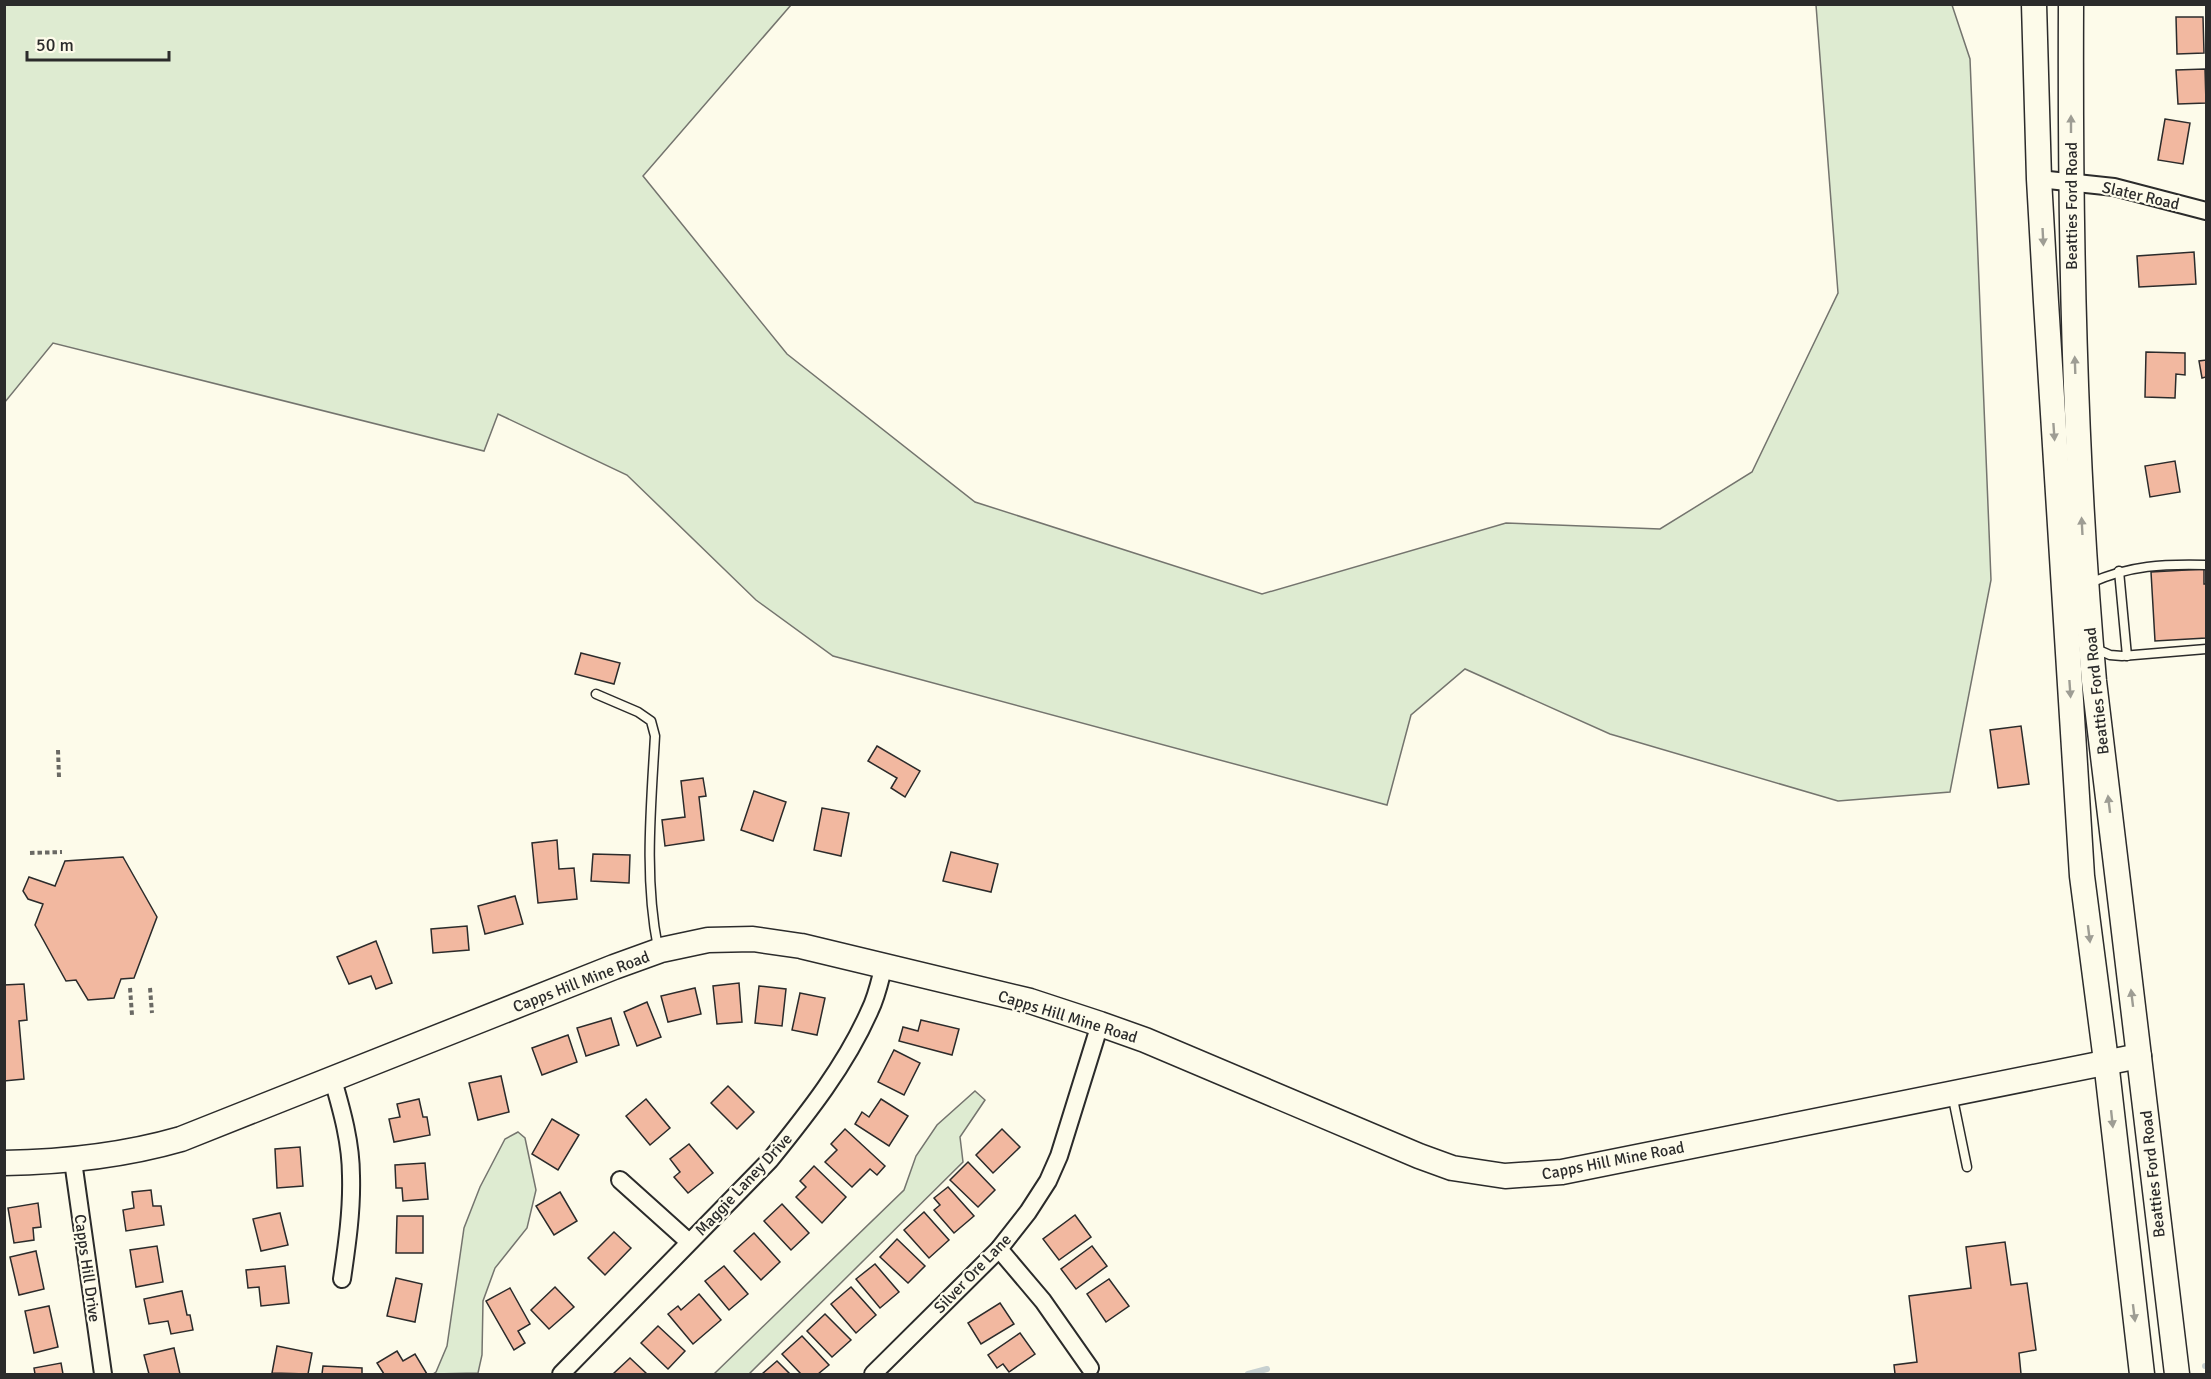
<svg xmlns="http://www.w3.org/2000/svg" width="2211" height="1379" font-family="Signika,sans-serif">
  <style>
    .green { fill: #deebd1; stroke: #74746e; stroke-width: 1.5 }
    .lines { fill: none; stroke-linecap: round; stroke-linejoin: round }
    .stream { stroke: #c7d0d0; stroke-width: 6 }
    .building { fill: #f2b8a0; stroke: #2b2b2b; stroke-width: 1.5 }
    .lane-casing { stroke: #2b2b2b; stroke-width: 11 }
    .street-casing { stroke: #2b2b2b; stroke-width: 20 }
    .secondary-casing { stroke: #2b2b2b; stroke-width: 27 }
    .path { stroke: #6a6964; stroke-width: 4; stroke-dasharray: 4.5 3; stroke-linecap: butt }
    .lane { stroke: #fdfbea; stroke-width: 8 }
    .street { stroke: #fdfbea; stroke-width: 16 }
    .secondary { stroke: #fdfbea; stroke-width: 24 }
    .oneway { fill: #9e9d94 }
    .labels { text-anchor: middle; stroke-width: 4.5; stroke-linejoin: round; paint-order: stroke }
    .street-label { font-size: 16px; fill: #2b2b2b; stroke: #fdfbea }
  </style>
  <rect width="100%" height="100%" fill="#fdfbea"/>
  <!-- green -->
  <g class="green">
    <polygon points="5,4 791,5 643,176 787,354 975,502 1262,594 1506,523 1660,529 1752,472 1838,293 1816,5 1952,5 1970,59 1991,580 1950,792 1838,801 1610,734 1465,669 1411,715 1387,805 833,656 756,600 627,475 498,414 484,451 53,343 5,402"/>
    <polygon points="975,1091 985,1100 960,1137 963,1162 749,1374 714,1374 904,1190 916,1156 937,1125"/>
    <polygon points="518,1132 525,1138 536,1190 527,1228 495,1268 483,1301 482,1355 478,1373 433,1374 436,1372 447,1346 464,1228 480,1187 505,1139"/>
  </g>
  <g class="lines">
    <!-- stream -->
    <g class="stream">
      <polyline points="2205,1366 2206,1366"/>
      <polyline points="1248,1374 1267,1369"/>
    </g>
  </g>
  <!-- building -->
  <g class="building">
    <polygon points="2176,17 2203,17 2204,53 2177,54"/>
    <polygon points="2205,69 2206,103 2178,104 2176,70"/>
    <polygon points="2165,119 2190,123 2183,164 2158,160"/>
    <polygon points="2194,252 2196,284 2139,287 2137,256"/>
    <polygon points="2146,352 2185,353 2185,375 2176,374 2175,398 2145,397"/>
    <polygon points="2206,360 2206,377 2202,378 2199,361"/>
    <polygon points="2175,461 2180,492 2150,497 2145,466"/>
    <polygon points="2204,569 2204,584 2206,584 2206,638 2155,641 2151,572"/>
    <polygon points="581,653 620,663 614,684 575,674"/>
    <polygon points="2021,726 2029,784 1998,788 1990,730"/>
    <polygon points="877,746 920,771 905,797 891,788 897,778 868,761"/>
    <polygon points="703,778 706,796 699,797 704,840 665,846 662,820 685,817 681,781"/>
    <polygon points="754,791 786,802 773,841 741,830"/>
    <polygon points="822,808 849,813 841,856 814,850"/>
    <polygon points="557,840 559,869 574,868 577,899 538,903 532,843"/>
    <polygon points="951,852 998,864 991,892 943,881"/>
    <polygon points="593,854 630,855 629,883 591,881"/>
    <polygon points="123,857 157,917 134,978 121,979 114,998 88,1000 76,980 66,981 35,925 43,904 28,899 23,891 29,877 55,886 65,861"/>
    <polygon points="515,896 523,924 485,934 478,906"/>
    <polygon points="467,926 469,950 433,953 431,929"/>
    <polygon points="376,941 392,983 376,989 371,976 349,984 337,957"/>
    <polygon points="739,983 742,1022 717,1024 713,986"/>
    <polygon points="24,984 27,1020 19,1021 24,1079 4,1081 4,985"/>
    <polygon points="759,986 786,989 782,1026 755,1023"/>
    <polygon points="695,988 701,1014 668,1022 661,996"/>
    <polygon points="800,993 825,998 817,1035 792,1030"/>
    <polygon points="647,1002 661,1037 637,1046 624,1012"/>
    <polygon points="611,1018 619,1045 586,1056 577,1028"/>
    <polygon points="921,1020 959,1029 952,1055 899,1041 903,1027 918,1031"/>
    <polygon points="568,1035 577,1062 542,1075 532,1048"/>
    <polygon points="894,1050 920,1063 904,1095 878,1082"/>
    <polygon points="501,1076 509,1112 478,1120 469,1083"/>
    <polygon points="728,1086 754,1112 737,1129 711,1103"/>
    <polygon points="419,1099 423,1117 427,1117 430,1135 394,1142 389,1119 400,1117 397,1104"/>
    <polygon points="646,1099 670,1128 650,1145 626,1116"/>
    <polygon points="881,1099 908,1116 889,1146 855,1124 862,1112 869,1117"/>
    <polygon points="552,1119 579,1135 558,1170 532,1154"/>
    <polygon points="845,1129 885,1166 877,1175 870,1169 852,1187 825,1162 837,1150 831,1144"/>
    <polygon points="1002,1129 1020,1147 993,1173 976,1155"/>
    <polygon points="689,1144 713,1173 688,1193 674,1177 680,1172 670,1159"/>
    <polygon points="300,1147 303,1186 277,1188 275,1149"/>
    <polygon points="968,1162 995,1190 978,1207 950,1180"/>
    <polygon points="425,1163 428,1199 403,1201 402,1188 396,1188 395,1165"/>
    <polygon points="814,1166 846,1197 822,1223 796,1197 806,1187 800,1181"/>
    <polygon points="948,1187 974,1216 954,1233 934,1210 940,1205 934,1198"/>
    <polygon points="151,1190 153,1206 161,1206 164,1225 126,1231 123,1210 134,1208 132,1192"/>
    <polygon points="560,1192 577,1221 554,1235 536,1206"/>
    <polygon points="38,1203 41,1227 33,1228 34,1240 14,1243 8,1208"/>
    <polygon points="782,1204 809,1233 791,1250 764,1221"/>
    <polygon points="924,1212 949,1240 929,1258 904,1230"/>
    <polygon points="280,1213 288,1245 261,1251 253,1219"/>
    <polygon points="1075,1215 1091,1237 1059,1260 1043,1239"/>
    <polygon points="397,1216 423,1216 423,1253 396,1253"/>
    <polygon points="614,1232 631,1248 605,1275 588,1258"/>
    <polygon points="754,1233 780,1262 761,1280 734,1251"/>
    <polygon points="897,1239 925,1266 908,1283 880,1257"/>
    <polygon points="2005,1242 2011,1285 2027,1283 2036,1350 2019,1353 2021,1374 1895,1374 1894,1365 1917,1362 1909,1296 1971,1288 1966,1247"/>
    <polygon points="157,1246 163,1282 136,1287 130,1250"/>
    <polygon points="1092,1246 1107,1266 1076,1289 1061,1269"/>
    <polygon points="36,1251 44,1289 19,1295 10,1257"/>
    <polygon points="875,1264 899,1292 880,1308 856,1279"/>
    <polygon points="285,1266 289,1303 261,1306 259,1287 248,1288 246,1270"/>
    <polygon points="724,1266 748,1294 729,1310 705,1281"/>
    <polygon points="396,1278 422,1284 415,1322 387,1316"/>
    <polygon points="1109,1279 1129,1306 1106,1322 1087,1294"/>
    <polygon points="555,1287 574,1307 549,1329 531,1310"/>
    <polygon points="851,1287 876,1315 856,1333 831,1304"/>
    <polygon points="510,1288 530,1324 518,1331 525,1343 514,1350 486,1301"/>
    <polygon points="182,1291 187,1315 190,1315 193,1330 171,1334 168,1321 149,1324 144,1299"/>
    <polygon points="699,1294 721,1320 693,1344 668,1314 678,1306 681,1310"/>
    <polygon points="1000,1303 1014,1324 981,1344 968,1323"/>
    <polygon points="49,1306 58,1347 34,1353 25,1311"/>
    <polygon points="825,1314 851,1340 832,1357 807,1331"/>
    <polygon points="658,1326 685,1351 668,1369 641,1343"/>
    <polygon points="1020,1333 1035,1354 1009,1372 1003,1364 997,1368 988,1355"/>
    <polygon points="802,1336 829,1365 818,1374 801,1374 782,1354"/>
    <polygon points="277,1346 312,1353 308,1374 272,1373"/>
    <polygon points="174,1348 180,1374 149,1374 144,1355"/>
    <polygon points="397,1351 403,1361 415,1354 427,1374 384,1374 377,1363"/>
    <polygon points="630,1358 647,1374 613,1374"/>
    <polygon points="777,1361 790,1374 762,1374"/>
    <polygon points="61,1363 63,1374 35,1374 34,1368"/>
    <polygon points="323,1366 362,1368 362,1374 322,1374"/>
  </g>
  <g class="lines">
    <defs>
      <g id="lane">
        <polyline points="2119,571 2127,656"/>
        <path d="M2090 583C2131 565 2163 564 2206 565"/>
        <polyline points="2094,648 2110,655 2122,656 2206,649"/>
        <path d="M596 694 638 712 651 721 655 736C651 807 644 878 658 948"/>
        <polyline points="1952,1094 1967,1167"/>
      </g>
      <g id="street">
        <polyline points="2039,179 2114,187 2206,211"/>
        <path d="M333 1080C342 1111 351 1143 351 1176 352 1210 347 1245 342 1279"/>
        <polyline points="73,1161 103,1374"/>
        <polyline points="620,1180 689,1242"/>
        <polyline points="999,1249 1043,1301 1090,1368"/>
        <path d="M561 1374 770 1160C808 1113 846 1065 870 1010 877 996 880 980 884 965"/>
        <polyline points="873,1374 999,1249 1028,1212 1048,1181 1059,1156 1100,1024"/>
      </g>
      <g id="secondary">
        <polyline points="2034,4 2039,179 2046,302 2082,876 2106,1061 2142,1374"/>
        <path d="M2071 4C2070 231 2074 456 2094 681L2177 1374"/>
        <path d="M4 1163C65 1162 122 1156 181 1139L614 967 661 950 708 940 753 939 801 946 1030 1001 1100 1024 1145 1040 1419 1156 1452 1168 1505 1176 1562 1172 2139 1056"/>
      </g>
    </defs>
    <!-- lane casing -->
    <use href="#lane" class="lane-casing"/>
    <!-- street casing -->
    <use href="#street" class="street-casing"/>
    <!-- secondary casing -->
    <use href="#secondary" class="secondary-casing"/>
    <!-- path -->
    <g class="path">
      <polyline points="58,750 59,777"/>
      <polyline points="30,853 62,852"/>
      <polyline points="130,988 132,1015"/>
      <polyline points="150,988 152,1013"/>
    </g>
    <!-- lane -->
    <use href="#lane" class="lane"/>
    <!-- street -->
    <use href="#street" class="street"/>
    <!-- secondary -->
    <use href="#secondary" class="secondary"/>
  </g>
  <!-- one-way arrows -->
  <defs><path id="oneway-solid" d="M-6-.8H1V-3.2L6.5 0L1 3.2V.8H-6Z" transform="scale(1.5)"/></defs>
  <g class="oneway">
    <use href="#oneway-solid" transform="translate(2071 124) rotate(-90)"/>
    <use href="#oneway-solid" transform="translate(2043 237) rotate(87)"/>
    <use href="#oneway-solid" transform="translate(2075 365) rotate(-92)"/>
    <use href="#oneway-solid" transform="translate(2054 432) rotate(86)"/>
    <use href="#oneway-solid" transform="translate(2082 526) rotate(-93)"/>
    <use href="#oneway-solid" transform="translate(2070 689) rotate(86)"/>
    <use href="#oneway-solid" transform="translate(2109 804) rotate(-97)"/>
    <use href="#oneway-solid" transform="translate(2089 934) rotate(83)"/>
    <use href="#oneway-solid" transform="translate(2132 998) rotate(-97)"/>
    <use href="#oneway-solid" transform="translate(2112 1119) rotate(84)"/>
    <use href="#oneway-solid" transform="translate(2134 1313) rotate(83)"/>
  </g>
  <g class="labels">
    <!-- street labels -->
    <g class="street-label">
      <text transform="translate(2141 195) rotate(13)" y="6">Slater Road</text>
      <text transform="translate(2071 206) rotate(-90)" y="6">Beatties Ford Road</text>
      <text transform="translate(2096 691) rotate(-96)" y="6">Beatties Ford Road</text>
      <text transform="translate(581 981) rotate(-21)" y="6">Capps Hill Mine Road</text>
      <text transform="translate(1068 1016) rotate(17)" y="6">Capps Hill Mine Road</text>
      <text transform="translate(1613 1160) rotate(-11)" y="6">Capps Hill Mine Road</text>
      <text transform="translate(2152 1174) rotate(-96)" y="6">Beatties Ford Road</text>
      <text transform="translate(743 1184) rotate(-47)" y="6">Maggie Laney Drive</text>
      <text transform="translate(88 1268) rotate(82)" y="6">Capps Hill Drive</text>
      <text transform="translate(972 1273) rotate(-46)" y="6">Silver Ore Lane</text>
    </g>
  </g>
  <!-- border -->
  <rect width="2211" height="1379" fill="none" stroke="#2b2b2b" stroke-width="12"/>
  <!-- scale -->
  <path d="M27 51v9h142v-9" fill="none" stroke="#2b2b2b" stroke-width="3"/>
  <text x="36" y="51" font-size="18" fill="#2b2b2b" stroke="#fdfbea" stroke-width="4.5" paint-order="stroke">50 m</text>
</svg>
